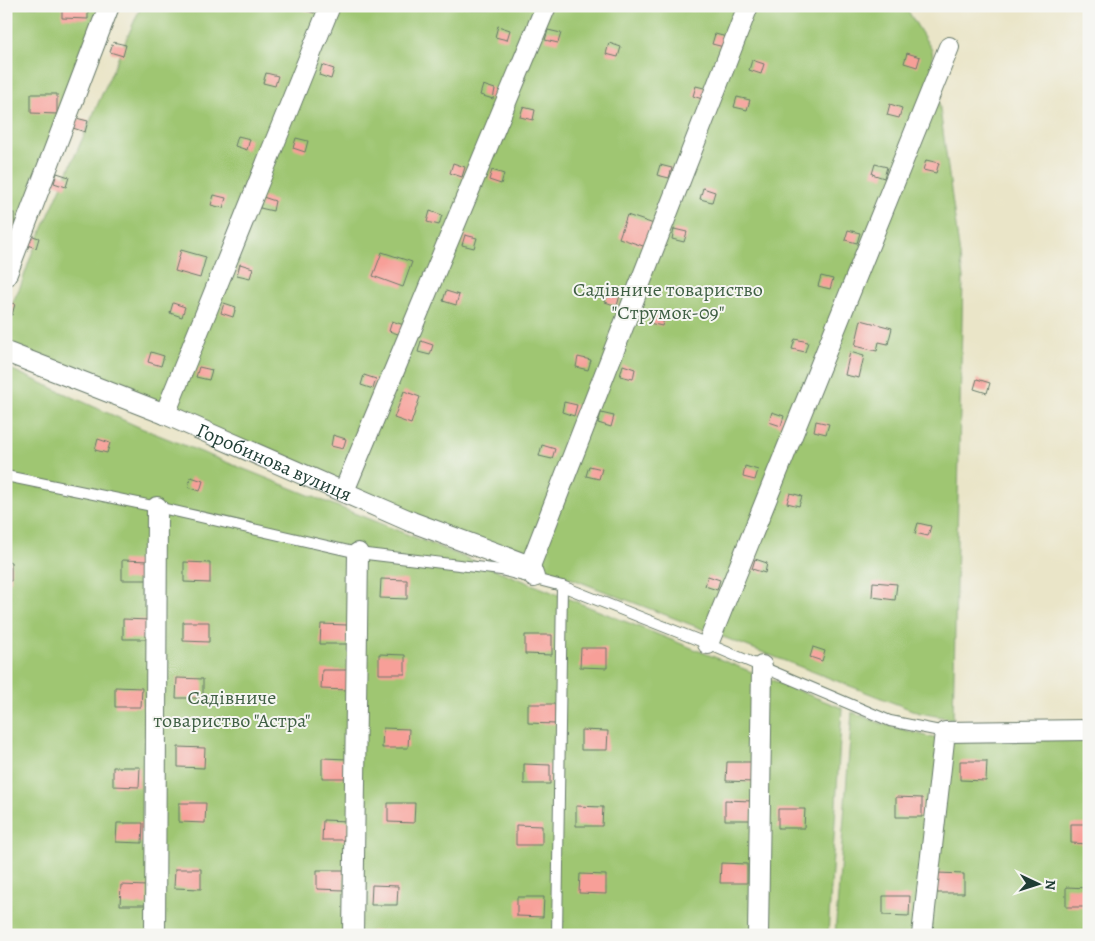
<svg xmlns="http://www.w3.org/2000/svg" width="1095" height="941" font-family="Alegreya,serif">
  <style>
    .green { fill: #9fc672; stroke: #5f8253 }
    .building { fill: #f79f98 }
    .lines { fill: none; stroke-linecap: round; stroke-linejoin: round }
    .service-casing { stroke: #667868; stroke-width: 12 }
    .minor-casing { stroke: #667868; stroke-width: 22 }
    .service { stroke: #fff; stroke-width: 10 }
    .minor { stroke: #fff; stroke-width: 20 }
    .labels { text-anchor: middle; stroke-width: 4; stroke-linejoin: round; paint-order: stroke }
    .park-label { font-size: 20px; fill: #3f5f44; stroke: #f6f6f2 }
    .street-label { font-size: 20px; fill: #1f3d34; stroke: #f6f6f2 }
  </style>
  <rect width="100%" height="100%" fill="#f6f6f2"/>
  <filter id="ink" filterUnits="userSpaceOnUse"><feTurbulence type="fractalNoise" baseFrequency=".02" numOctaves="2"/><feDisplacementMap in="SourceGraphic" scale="10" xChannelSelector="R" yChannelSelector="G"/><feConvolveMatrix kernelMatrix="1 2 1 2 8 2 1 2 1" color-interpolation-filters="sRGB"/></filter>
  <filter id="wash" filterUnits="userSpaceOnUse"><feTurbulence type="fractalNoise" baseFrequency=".0096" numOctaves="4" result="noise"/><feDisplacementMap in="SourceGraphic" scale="20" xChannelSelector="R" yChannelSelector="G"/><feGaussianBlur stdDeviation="1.12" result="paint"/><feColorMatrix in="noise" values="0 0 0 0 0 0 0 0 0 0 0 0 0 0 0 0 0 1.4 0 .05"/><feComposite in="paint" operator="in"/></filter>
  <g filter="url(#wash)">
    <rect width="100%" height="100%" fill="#eae5c8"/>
    <!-- green -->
    <g class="green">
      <polygon points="6,6 102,6 6,283"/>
      <polygon points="141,6 905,6 932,50 963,278 953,719 920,713 570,578 411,528 6,343 6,316 21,285 32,253"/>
      <polygon points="6,367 141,428 842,708 828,935 6,935"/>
      <polygon points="852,712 880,723 944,741 1089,738 1089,935 835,935"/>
    </g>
    <g id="blocks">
      <!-- building -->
      <g class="building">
        <polygon points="62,6 88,6 88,19 62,18"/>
        <polygon points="303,6 316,6 314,13 302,9"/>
        <polygon points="498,26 510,30 507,40 495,37"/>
        <polygon points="548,30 561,33 558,43 545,40"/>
        <polygon points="715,34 727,37 724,47 712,44"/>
        <polygon points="113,42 126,45 123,56 110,52"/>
        <polygon points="609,43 621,47 618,57 606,54"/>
        <polygon points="907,53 920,57 917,67 904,63"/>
        <polygon points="752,60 764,64 761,74 749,70"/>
        <polygon points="322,65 334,69 331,79 319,75"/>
        <polygon points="266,73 278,76 275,86 263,83"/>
        <polygon points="483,85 495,89 493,99 480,95"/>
        <polygon points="696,86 708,89 705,100 693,96"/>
        <polygon points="31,94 57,94 57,114 31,113"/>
        <polygon points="737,97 750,100 747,110 734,107"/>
        <polygon points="890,104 902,108 899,118 887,115"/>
        <polygon points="523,107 535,110 533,120 520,117"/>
        <polygon points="76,118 88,121 85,132 73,128"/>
        <polygon points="238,136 250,139 247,150 235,146"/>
        <polygon points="296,138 308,141 305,152 293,148"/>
        <polygon points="926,160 939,163 936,173 923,170"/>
        <polygon points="453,163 465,167 462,177 450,173"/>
        <polygon points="875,164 887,167 884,178 872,174"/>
        <polygon points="660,165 672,168 669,178 657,175"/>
        <polygon points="492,170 504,174 501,184 489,180"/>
        <polygon points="57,173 69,177 66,187 54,183"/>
        <polygon points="703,188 715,192 712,202 700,199"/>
        <polygon points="214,195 226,198 223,208 211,205"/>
        <polygon points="263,197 275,201 273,211 260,208"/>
        <polygon points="430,211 442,215 439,225 427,222"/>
        <rect x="6" y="213" width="8" height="19"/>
        <polygon points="627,215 654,224 646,247 619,238"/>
        <polygon points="674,229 687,232 684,242 672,239"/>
        <polygon points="848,230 860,233 857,243 845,240"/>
        <polygon points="27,234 39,238 36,248 24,244"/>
        <polygon points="465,235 477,238 474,248 462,245"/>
        <polygon points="181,250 206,257 200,278 175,271"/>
        <polygon points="382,252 412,262 403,287 373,276"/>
        <polygon points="240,264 253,268 250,278 237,275"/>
        <polygon points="821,276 833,279 830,289 818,286"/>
        <polygon points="446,291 459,295 456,305 443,301"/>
        <polygon points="608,292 620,295 617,306 605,302"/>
        <polygon points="6,302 15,304 12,315 6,313"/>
        <polygon points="173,303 185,307 182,317 170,313"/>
        <polygon points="224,303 236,307 233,317 221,313"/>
        <polygon points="652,313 665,316 662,326 649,323"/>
        <polygon points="861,320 892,328 888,344 879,342 877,351 855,346"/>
        <polygon points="392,321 404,325 401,335 389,331"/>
        <polygon points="795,339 808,342 805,352 792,349"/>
        <polygon points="421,341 433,345 430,355 418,352"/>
        <polygon points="151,352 164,356 161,366 148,362"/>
        <polygon points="850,352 864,356 859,378 845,375"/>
        <polygon points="578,357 591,360 588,370 576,367"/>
        <polygon points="623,365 635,369 633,379 620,376"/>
        <polygon points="199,367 212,370 209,380 196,377"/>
        <polygon points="364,375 376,379 373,389 361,385"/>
        <polygon points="977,379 990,383 987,393 974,389"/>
        <polygon points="404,391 420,397 411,424 394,418"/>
        <polygon points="564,402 577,405 574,416 562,412"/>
        <polygon points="772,412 784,416 781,426 769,422"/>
        <polygon points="601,413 614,416 611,427 598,423"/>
        <polygon points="816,421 829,424 826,434 814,431"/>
        <polygon points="333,435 346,439 343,449 331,446"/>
        <polygon points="98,439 110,443 107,453 95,450"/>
        <polygon points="542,445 555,449 552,459 539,456"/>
        <polygon points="589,466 602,469 599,479 586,476"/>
        <polygon points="745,466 758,470 755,480 743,477"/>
        <polygon points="191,477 203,481 200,491 188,487"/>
        <polygon points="790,493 802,496 799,506 787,503"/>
        <polygon points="918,523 931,526 928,536 915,533"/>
        <polygon points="755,559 767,563 765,573 752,569"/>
        <polygon points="122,560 149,561 148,580 122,580"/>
        <polygon points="6,561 11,562 11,581 6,581"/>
        <polygon points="184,562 210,563 210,583 184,582"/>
        <polygon points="708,576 720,580 717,590 705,586"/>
        <polygon points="381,579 407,580 407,599 380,598"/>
        <polygon points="873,582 897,584 895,600 872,597"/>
        <polygon points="123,619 150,620 149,639 123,639"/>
        <polygon points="183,622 209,622 209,642 183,641"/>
        <polygon points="321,624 347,625 347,644 320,644"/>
        <polygon points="525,635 552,635 552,655 525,654"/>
        <polygon points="813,647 825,651 822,661 810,657"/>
        <polygon points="581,648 607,648 607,668 580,667"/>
        <polygon points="379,654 405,655 405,674 379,674"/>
        <polygon points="322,670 348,670 348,690 321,689"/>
        <polygon points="177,678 203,679 203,698 176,698"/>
        <polygon points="115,687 142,688 141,707 115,707"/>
        <polygon points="528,704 555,704 555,724 528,723"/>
        <polygon points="383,728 409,729 408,748 382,748"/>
        <polygon points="581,730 608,731 607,750 581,750"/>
        <polygon points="178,747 205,748 204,768 178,767"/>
        <polygon points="322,758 348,759 348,778 322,778"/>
        <polygon points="960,761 987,761 986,781 960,780"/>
        <polygon points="727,762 753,762 753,782 726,781"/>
        <polygon points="524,764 550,765 550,784 524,784"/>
        <polygon points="113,767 140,767 139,787 113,786"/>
        <polygon points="896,797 922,798 922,817 896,817"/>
        <polygon points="725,800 752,801 752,820 725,820"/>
        <polygon points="179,803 206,803 205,823 179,822"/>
        <polygon points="388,803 415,803 414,823 388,822"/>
        <polygon points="576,806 603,807 602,826 576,826"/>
        <polygon points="778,809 805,809 804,828 778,828"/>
        <polygon points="323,820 349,821 349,840 322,840"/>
        <polygon points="117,823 143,823 142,843 116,842"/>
        <polygon points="1071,824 1089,824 1089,844 1071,843"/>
        <polygon points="516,825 542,826 542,845 516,845"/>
        <polygon points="721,863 747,864 747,883 720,883"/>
        <polygon points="175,869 201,869 201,889 174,888"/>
        <polygon points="317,870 344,870 344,890 317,889"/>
        <polygon points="937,873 964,874 964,893 937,893"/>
        <polygon points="580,874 606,875 606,894 579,893"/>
        <polygon points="121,885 147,886 147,905 120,905"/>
        <polygon points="372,885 398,886 397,905 371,905"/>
        <polygon points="1066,887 1089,888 1089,907 1066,907"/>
        <polygon points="883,896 910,896 909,916 883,915"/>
        <polygon points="517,897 544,897 543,917 517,916"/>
        <polygon points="371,931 397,932 397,935 371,935"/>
        <rect x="320" y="932" width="27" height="3"/>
      </g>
    </g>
  </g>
  <g filter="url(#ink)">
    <use href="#blocks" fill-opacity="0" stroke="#667868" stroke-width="1"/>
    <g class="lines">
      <defs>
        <g id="service">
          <polyline points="6,476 157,507 358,553 501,570 562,586 557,935"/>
          <polyline points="562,586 708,644 890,721 945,732"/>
        </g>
        <g id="minor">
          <polyline points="6,276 109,6"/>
          <path id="s1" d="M6 352 165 414 412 522 530 566 534 577"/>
          <polyline points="165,414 330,6"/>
          <polyline points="344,491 546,6"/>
          <polyline points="530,566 748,6"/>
          <polyline points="708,644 949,47"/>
          <polyline points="155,935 157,507"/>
          <polyline points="353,935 358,553"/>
          <polyline points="758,935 762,666"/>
          <polyline points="922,935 945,732 1089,730"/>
        </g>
      </defs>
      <!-- service casing -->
      <use href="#service" class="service-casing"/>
      <!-- minor casing -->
      <use href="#minor" class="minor-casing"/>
      <!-- service -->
      <use href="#service" class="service"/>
      <!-- minor -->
      <use href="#minor" class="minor"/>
    </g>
  </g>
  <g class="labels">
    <!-- park labels -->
    <g class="park-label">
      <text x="668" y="296">Садівниче товариство<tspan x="668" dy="23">"Струмок-09"</tspan></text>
      <text x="232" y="704">Садівниче<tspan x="232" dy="23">товариство "Астра"</tspan></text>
    </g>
    <!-- street labels -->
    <g class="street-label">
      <text dy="7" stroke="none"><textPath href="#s1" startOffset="290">Горобинова вулиця</textPath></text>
    </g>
  </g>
  <!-- margin -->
  <rect width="1095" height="941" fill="none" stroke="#f6f6f2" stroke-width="25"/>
  <!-- north arrow -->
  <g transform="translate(1038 884) rotate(94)" stroke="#f6f6f2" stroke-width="4" paint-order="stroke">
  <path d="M0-4L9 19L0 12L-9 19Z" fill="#1f3d34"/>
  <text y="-8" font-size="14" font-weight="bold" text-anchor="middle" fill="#1f3d34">N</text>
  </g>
</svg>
